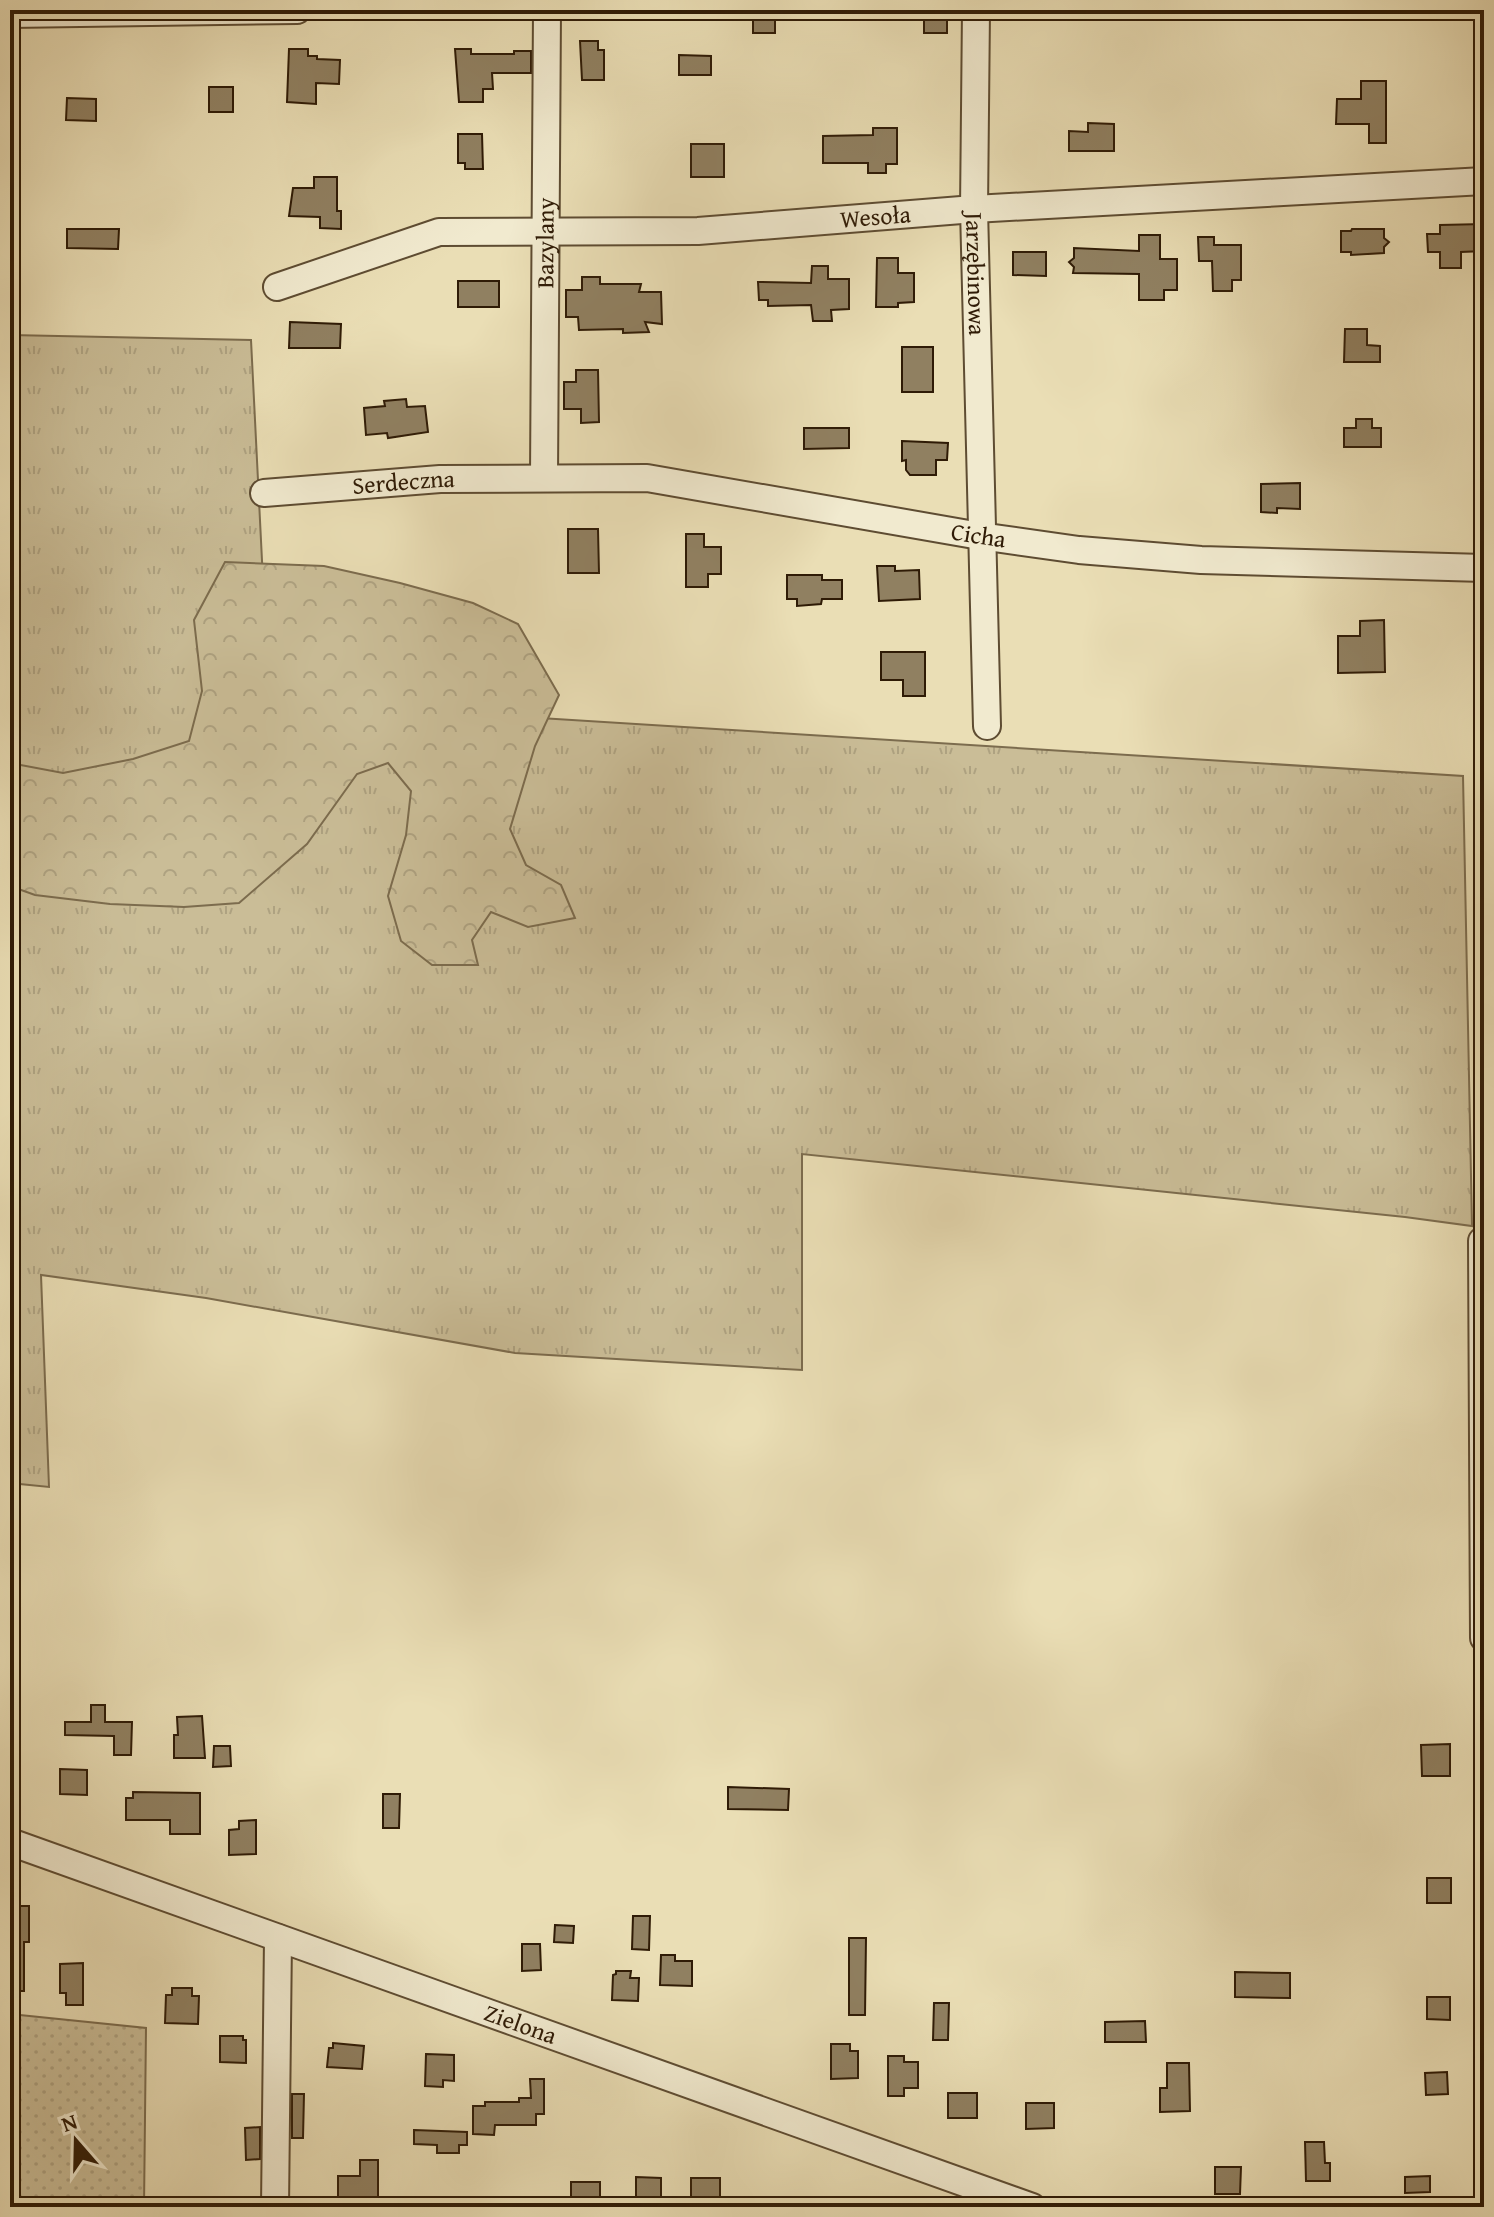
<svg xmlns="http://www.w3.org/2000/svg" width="1494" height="2217" font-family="'Gentium Book Plus',serif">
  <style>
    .grass { fill: url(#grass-tufts); stroke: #7c6c4e; stroke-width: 2 }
    .forest { fill: url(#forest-crowns); stroke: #7c6c4e; stroke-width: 2 }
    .garden { fill: url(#garden-dots); stroke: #7c6c4e; stroke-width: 2 }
    .building { fill: #908061; stroke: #2f1b06; stroke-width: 2 }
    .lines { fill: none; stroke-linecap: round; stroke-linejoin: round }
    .minor-casing { stroke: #5e4c32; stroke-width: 30 }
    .minor { stroke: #f1eacf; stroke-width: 26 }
    .labels { text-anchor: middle; stroke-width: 7; stroke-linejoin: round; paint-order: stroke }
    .street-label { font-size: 24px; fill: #2f1b06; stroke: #f1eacf }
  </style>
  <defs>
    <pattern id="grass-tufts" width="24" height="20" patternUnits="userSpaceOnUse" patternTransform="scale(2)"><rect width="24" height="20" fill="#cabd97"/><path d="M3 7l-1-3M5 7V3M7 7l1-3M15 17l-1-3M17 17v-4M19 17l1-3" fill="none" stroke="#aea281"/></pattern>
    <pattern id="forest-crowns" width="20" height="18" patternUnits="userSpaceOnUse" patternTransform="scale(2)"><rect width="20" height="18" fill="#cabd97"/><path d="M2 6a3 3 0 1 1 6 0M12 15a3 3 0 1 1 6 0" fill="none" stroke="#aea281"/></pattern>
    <pattern id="garden-dots" width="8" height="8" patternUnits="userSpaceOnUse" patternTransform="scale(2)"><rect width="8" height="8" fill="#cabd97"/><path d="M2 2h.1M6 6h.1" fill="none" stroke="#aea281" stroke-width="1.8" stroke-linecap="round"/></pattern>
  </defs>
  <rect width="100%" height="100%" fill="#eadeb5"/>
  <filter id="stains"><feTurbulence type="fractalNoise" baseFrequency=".0025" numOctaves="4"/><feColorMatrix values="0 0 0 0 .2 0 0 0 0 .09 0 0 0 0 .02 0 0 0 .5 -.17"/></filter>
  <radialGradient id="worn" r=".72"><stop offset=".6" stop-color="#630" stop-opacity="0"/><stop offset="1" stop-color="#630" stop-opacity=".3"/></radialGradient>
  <!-- grass -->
  <polygon class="grass" points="10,335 251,340 269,701 1463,776 1472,1226 1405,1217 802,1154 802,1370 515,1353 206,1298 41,1275 49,1487 10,1483"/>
  <!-- forest -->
  <polygon class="forest" points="225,562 324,566 400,583 473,603 518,624 559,695 535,746 510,829 526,865 561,885 575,918 528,927 491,912 472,940 478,965 432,965 401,941 388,896 406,835 411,791 388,763 357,774 307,844 239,903 184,907 110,904 35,895 10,886 10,763 63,773 133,759 189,741 202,691 194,620"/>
  <!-- garden -->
  <polygon class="garden" points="10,2014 146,2028 144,2207 10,2207"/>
  <!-- building -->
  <g class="building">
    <rect x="753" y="10" width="22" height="23"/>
    <rect x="924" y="10" width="23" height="23"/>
    <polygon points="580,41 598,41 598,50 604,50 604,80 582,80"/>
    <polygon points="289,49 308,49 308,56 317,56 317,59 340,60 339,84 316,83 316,104 287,102"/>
    <polygon points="455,49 471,49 471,54 514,54 514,51 531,51 531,73 492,73 493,89 483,89 483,102 459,102"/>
    <polygon points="679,55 711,56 711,75 679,75"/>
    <polygon points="1361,81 1386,81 1386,143 1369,143 1369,124 1336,124 1337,99 1361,99"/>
    <rect x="209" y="87" width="24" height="25"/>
    <polygon points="67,98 96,99 96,121 66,120"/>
    <polygon points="1088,123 1114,124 1114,151 1069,151 1069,131 1088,132"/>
    <polygon points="873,128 897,128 897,164 886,164 886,173 868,173 868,163 823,163 823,136 873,135"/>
    <polygon points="458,134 482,134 483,169 465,169 465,163 458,163"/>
    <rect x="691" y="144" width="33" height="33"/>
    <polygon points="314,177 337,177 337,211 341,211 341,229 320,228 320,217 289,216 293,188 314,188"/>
    <polygon points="1484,224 1484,251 1461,252 1461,268 1440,268 1440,252 1428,252 1427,234 1440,234 1440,225"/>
    <polygon points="67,229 119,229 118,249 67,248"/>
    <polygon points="1352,229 1384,229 1384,238 1389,242 1384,247 1384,253 1351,255 1351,252 1341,252 1341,231 1351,231"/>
    <polygon points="1139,235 1160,235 1160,259 1177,259 1177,290 1164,290 1164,300 1139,300 1139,274 1073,273 1074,267 1069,262 1074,258 1074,248 1139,251"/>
    <polygon points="1198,237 1214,237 1214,245 1241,245 1241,280 1232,280 1232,291 1213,291 1212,261 1199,261"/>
    <polygon points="1013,252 1046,252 1046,276 1013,275"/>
    <polygon points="877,258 898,258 898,273 914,273 914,302 898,303 898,307 876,307"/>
    <polygon points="812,266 828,266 828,279 849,279 849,309 831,310 832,321 813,321 811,305 768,306 768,300 759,300 758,282 811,283"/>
    <polygon points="582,277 600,277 600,284 641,284 639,292 661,292 662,324 645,322 649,332 623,333 623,329 579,330 578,317 566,317 566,290 582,290"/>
    <rect x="458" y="281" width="41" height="26"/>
    <polygon points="290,322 341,324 340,348 289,348"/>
    <polygon points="1345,329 1367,329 1367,345 1380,346 1380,362 1344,362"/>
    <rect x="902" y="347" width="31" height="45"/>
    <polygon points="576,370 598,370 599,422 581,423 581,409 564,409 564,382 576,382"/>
    <polygon points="406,399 407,407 425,406 428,432 388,438 387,433 366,435 364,408 385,406 384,401"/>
    <polygon points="1356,419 1372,419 1372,428 1381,428 1381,447 1344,447 1344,428 1356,428"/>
    <polygon points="804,428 849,428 849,448 804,449"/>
    <polygon points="902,441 948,443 947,460 936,460 936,475 910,475 906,470 906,460 902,461"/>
    <polygon points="1300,483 1300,509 1277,508 1277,513 1261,512 1261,484"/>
    <polygon points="568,529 598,529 599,573 568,573"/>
    <polygon points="686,534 704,534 704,547 721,547 721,574 708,574 708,587 686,587"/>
    <polygon points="877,566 895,566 895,571 919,570 920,599 879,601"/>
    <polygon points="787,575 822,575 822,580 842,580 842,599 822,599 821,604 797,606 797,599 787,599"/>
    <polygon points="1384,620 1385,672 1338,673 1338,636 1360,636 1360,621"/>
    <polygon points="881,652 925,652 925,696 903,696 903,680 881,680"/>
    <polygon points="91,1705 105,1705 105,1722 132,1722 131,1755 114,1755 114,1736 65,1735 65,1722 91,1722"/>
    <polygon points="202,1716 205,1758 174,1758 174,1735 178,1735 177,1717"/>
    <polygon points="1450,1744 1450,1776 1422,1776 1421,1745"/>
    <polygon points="214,1746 230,1746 231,1766 213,1767"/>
    <polygon points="60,1769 87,1770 87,1795 60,1794"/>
    <polygon points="728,1787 789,1789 788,1810 728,1809"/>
    <polygon points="133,1792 200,1793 200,1834 170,1834 170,1820 126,1820 126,1798 133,1798"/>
    <polygon points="383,1794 400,1794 399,1828 383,1828"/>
    <polygon points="256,1820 256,1854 229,1855 229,1830 239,1829 239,1821"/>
    <rect x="1427" y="1878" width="24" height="25"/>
    <polygon points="10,1906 29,1906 29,1942 24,1942 24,1991 10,1991"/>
    <polygon points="633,1916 650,1916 649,1950 632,1949"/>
    <polygon points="555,1925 574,1926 573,1943 554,1942"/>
    <polygon points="849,1938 866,1938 865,2015 849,2015"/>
    <polygon points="522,1944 540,1944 541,1970 522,1971"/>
    <polygon points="661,1955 675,1955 675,1961 692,1961 692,1986 660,1985"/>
    <polygon points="83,1963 83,2005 66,2005 66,1993 60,1993 60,1964"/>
    <polygon points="616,1971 631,1971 630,1978 639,1978 638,2001 612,2000 613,1975 616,1974"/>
    <polygon points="1235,1972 1290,1973 1290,1998 1235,1997"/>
    <polygon points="172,1988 192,1988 192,1996 199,1996 198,2024 165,2023 166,1995 172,1995"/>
    <polygon points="1427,1997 1450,1997 1450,2020 1427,2019"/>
    <polygon points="934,2003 949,2003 948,2040 933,2040"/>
    <polygon points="1145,2021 1146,2042 1105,2042 1105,2022"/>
    <polygon points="220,2036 243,2036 243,2040 246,2040 246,2063 220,2062"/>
    <polygon points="333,2043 364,2046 362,2069 327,2067 329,2048 333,2048"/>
    <polygon points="831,2044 850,2044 850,2051 858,2051 858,2078 831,2079"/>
    <polygon points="426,2054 454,2055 454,2081 443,2080 443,2087 425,2086"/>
    <polygon points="888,2056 904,2056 904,2062 918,2062 918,2088 904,2088 904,2096 888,2096"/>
    <polygon points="1167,2063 1189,2063 1190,2111 1160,2112 1160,2088 1167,2088"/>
    <polygon points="1447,2072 1448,2094 1426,2095 1425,2073"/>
    <polygon points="530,2079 544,2079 544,2114 536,2114 536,2125 495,2125 494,2135 473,2134 473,2106 485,2106 485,2102 519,2102 519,2098 531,2098"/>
    <rect x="948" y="2093" width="29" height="25"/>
    <polygon points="292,2094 304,2094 303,2138 292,2138"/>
    <polygon points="1026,2103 1054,2103 1054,2128 1026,2129"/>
    <polygon points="260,2127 260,2159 246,2160 245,2128"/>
    <polygon points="414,2130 467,2132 467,2145 459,2145 459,2153 437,2153 437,2145 414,2144"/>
    <polygon points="1305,2142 1324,2142 1325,2163 1330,2163 1330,2181 1306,2181"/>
    <polygon points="360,2160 378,2160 378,2207 360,2207 360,2198 338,2198 338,2176 360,2176"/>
    <polygon points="1215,2167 1241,2167 1240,2194 1215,2194"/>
    <polygon points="1430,2176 1430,2192 1405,2193 1405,2177"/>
    <polygon points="636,2177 661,2178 661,2207 636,2206"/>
    <polygon points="691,2178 720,2178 720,2207 701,2207 701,2204 691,2204"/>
    <rect x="571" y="2182" width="29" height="25"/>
  </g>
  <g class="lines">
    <defs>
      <g id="minor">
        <path id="s1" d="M976 10 974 209 987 726"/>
        <polyline points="10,14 297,10"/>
        <path id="s2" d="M277 287 439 232 698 231 974 209 1484 181"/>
        <path id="s3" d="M544 477 547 10"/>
        <path id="s4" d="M264 493 440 479 647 478 980 536 1079 550 1201 560 1484 568"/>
        <polyline points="1482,1241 1484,1638"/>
        <path id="s5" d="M10 1842 1032 2207"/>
        <polyline points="275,2207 278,1938"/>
      </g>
    </defs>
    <!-- minor casing -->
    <use href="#minor" class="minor-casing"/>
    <!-- minor -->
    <use href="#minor" class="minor"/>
  </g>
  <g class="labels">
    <!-- street labels -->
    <g class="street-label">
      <text dy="8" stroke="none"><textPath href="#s2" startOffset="608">Wesoła</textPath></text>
      <text dy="8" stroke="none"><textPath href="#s3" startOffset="234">Bazylany</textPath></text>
      <text dy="8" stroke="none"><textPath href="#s1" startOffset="264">Jarzębinowa</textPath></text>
      <text dy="8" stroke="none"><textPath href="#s4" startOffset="140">Serdeczna</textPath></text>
      <text dy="8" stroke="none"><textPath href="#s4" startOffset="720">Cicha</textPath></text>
      <text dy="8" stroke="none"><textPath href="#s5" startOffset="542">Zielona</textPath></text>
    </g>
  </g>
  <!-- margin -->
  <rect width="1494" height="2217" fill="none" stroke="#eadeb5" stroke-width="40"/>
  <rect x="12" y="12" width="1470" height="2193" fill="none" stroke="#2f1b06" stroke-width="4"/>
  <rect x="20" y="20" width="1454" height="2177" fill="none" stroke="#2f1b06" stroke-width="2"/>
  <!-- north arrow -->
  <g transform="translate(76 2141) rotate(340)" stroke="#f1eacf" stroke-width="6" paint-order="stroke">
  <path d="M0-6L14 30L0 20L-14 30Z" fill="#2f1b06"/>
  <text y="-12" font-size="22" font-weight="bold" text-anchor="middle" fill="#2f1b06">N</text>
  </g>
  <rect width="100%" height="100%" filter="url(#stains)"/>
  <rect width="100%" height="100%" fill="url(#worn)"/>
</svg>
